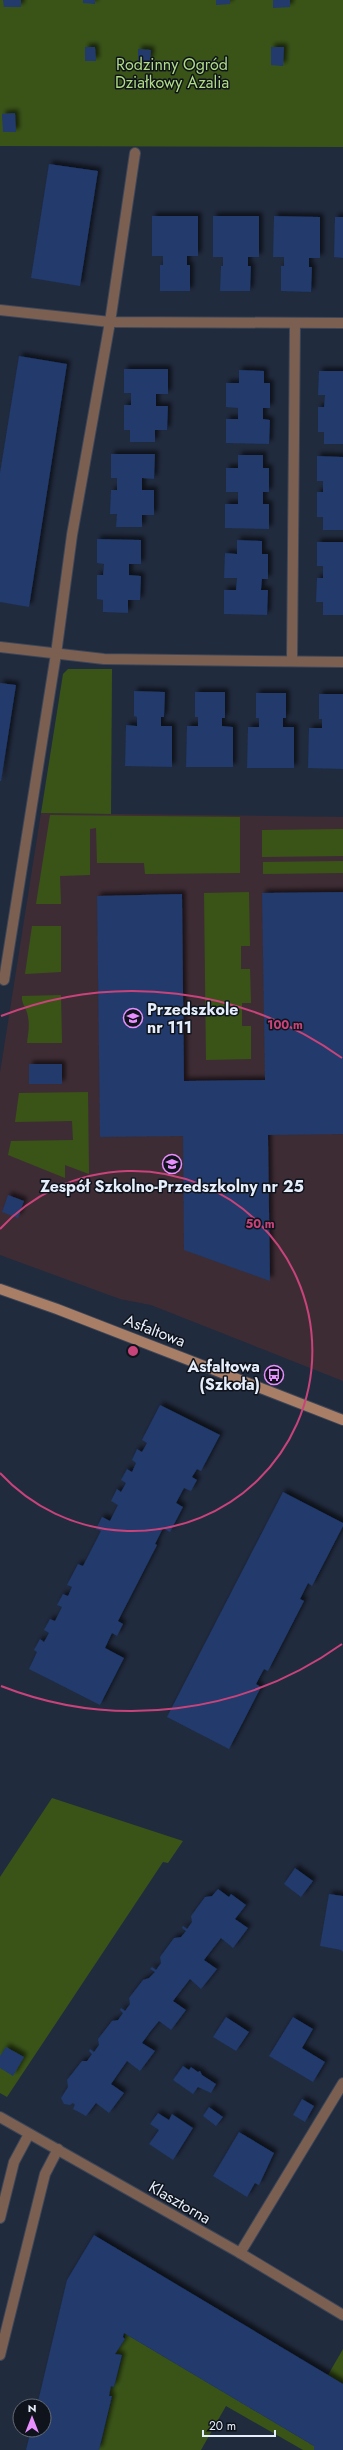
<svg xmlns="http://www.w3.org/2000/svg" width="343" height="2450" font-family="Jost,sans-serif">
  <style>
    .education { fill: #3e2c35 }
    .green { fill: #3a5418 }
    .building { fill: #203a6c; filter: url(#shadow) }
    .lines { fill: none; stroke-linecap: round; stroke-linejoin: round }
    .lane-casing { stroke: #3d4658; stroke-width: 12 }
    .street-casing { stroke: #3d4658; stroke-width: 12 }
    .secondary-casing { stroke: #3d4658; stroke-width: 12 }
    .lane { stroke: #7b6052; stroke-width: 10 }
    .street { stroke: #7b6052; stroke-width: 10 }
    .secondary { stroke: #a97e66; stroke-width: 10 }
    .ring { fill: none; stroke: #c9437b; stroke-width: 2 }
    .labels { text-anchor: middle; stroke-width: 3; stroke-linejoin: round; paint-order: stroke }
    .park-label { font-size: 16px; fill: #b1dc84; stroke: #0f141c }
    .poi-label { font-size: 16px; font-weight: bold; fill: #e7eefb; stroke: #0f141c; text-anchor: start }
    .street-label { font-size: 16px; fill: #e7eefb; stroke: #0f141c }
    .centre { fill: #c9437b; stroke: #0f141c; stroke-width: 2 }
    .ring-label { font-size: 12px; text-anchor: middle; font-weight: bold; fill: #c9437b; stroke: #0f141c; stroke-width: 3; stroke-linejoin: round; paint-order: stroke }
  </style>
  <defs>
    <filter id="shadow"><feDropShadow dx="3.5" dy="-3.5" stdDeviation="2" flood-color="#0009"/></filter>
  </defs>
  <rect width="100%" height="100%" fill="#212b3e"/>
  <!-- education -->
  <polygon class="education" points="41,813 343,817 343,1381 151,1305 120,1299 0,1255 0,1073"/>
  <!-- green -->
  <g class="green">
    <polygon points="0,0 343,0 343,147 0,146"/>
    <polygon points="68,669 112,669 111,814 41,813 63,674"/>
    <polygon points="50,815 240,817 240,873 145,874 144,863 97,863 96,828 90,829 90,875 60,876 61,904 36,904"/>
    <polygon points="343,829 343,856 262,857 262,830"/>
    <polygon points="343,861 343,873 263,874 263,862"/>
    <polygon points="249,892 250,946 241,946 241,969 250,969 251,1003 242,1003 242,1026 251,1026 251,1059 206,1060 204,893"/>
    <polygon points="32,926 61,926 61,972 25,974"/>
    <path d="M61 995 62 1043H27C28 1034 30 1026 28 1017 27 1008 21 1004 22 996Z"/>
    <polygon points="88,1092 89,1174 65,1165 65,1178 8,1155 11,1141 73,1140 72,1121 15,1122 19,1093"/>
    <polygon points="52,1798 183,1841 168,1863 163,1862 7,2097 0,2093 0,1877"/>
    <polygon points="124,2333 314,2446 314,2450 303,2450 226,2406 201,2450 99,2450 112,2397 109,2396 111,2386 114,2387 122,2356 115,2354 125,2339"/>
    <polygon points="343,2349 343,2384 328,2375"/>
  </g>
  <!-- building -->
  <g class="building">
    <polygon points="3,0 21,0 21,7 4,7"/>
    <polygon points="83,0 95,0 95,4 83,3"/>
    <polygon points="216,0 230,0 230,4 216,5"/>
    <polygon points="273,0 290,0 290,7 273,8"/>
    <polygon points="85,47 95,47 96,61 85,61"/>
    <polygon points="271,47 284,47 283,66 271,65"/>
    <polygon points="138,49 151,50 150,61 138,61"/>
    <polygon points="15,113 16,132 3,132 2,114"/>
    <polygon points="49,164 98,171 80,286 31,278"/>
    <polygon points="152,216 198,216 198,256 187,256 187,265 190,265 190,291 160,291 160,265 163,265 163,256 152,256"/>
    <polygon points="213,216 259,216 259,257 248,257 248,266 251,266 250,291 220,291 221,266 223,266 223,257 213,257"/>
    <polygon points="274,216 320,217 320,258 309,258 309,267 312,267 311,292 281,291 281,266 284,266 284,257 273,257"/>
    <polygon points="335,217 343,217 343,258 334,257"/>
    <polygon points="19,356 67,364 29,607 0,602 0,473"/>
    <polygon points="124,369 168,369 168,394 156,394 156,406 168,406 167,430 155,430 155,442 130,442 130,430 124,430 124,405 131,405 131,393 124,393"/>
    <polygon points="239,370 264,371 264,383 270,383 270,408 263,408 263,419 270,420 269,444 226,443 226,419 238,419 238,408 226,407 226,383 239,383"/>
    <polygon points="319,371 343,371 343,444 324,444 324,432 318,432 318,407 324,407 325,395 318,395"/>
    <polygon points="111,454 155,454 154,479 142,478 142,490 154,490 154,515 142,515 142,527 116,527 117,514 110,514 111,490 117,490 117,478 111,478"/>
    <polygon points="238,455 263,455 263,468 269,468 269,492 263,492 263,504 269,504 269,529 225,528 225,504 238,504 238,492 226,492 226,468 238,468"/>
    <polygon points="317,456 343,457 343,530 323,530 323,517 317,517 317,492 323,492 323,481 317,481"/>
    <polygon points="97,539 141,540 141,564 129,564 129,575 141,576 140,600 128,600 128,613 103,612 103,600 97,599 97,575 103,575 104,564 97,563"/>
    <polygon points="237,540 262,541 262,554 268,554 268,579 262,579 261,590 268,590 267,615 224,614 224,590 236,590 237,578 224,578 225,553 237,554"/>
    <polygon points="317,542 343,542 343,615 323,615 323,602 316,602 317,578 323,578 323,566 317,566"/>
    <polygon points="0,683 16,685 1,781 0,781"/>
    <polygon points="134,691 165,692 164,717 161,717 161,726 172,726 172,767 125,766 126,725 137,726 137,717 134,716"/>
    <polygon points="195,692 225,692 225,718 222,718 222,726 233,727 233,767 186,767 187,726 198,726 198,717 195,717"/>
    <polygon points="256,693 286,693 286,718 283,718 283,727 294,727 294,768 247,768 248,727 259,727 259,718 256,718"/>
    <polygon points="319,694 343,694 343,769 308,768 309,728 322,728 322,719 319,719"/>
    <polygon points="343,892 343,1134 268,1135 270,1281 184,1250 183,1136 100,1137 97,896 182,894 184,1081 265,1080 262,893"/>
    <rect x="29" y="1064" width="33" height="20"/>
    <polygon points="8,1195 24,1201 18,1218 2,1212"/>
    <polygon points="160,1405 220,1435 201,1471 197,1469 192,1477 197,1480 191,1491 184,1488 176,1503 183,1507 170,1532 163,1528 155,1544 157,1545 118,1621 123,1624 117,1636 112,1633 105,1648 124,1658 100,1705 29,1669 37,1652 34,1650 40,1639 44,1642 49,1633 44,1630 50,1619 55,1621 62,1607 57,1605 63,1594 68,1596 72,1587 67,1585 78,1564 83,1566 101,1531 96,1529 102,1517 110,1521 118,1505 111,1501 117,1489 121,1492 126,1483 121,1480 127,1469 132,1472 136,1463 132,1460 137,1449 142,1452 147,1443 142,1440"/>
    <polygon points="283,1492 343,1523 343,1526 312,1586 308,1583 300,1599 304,1601 268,1671 264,1669 256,1684 261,1687 229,1749 167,1717"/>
    <polygon points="295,1868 313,1881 301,1897 284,1884"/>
    <polygon points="218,1889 229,1897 231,1894 246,1905 235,1919 248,1928 233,1948 221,1938 204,1960 217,1969 201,1989 190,1979 173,2001 186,2010 171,2030 159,2021 150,2032 142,2043 155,2051 140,2071 127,2061 111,2084 124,2093 109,2113 96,2103 86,2116 73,2109 75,2105 73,2103 70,2105 64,2104 61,2098 68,2087 67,2080 82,2061 87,2061 92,2054 89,2051 90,2049 94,2052 99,2045 98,2039 112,2021 118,2020 123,2013 120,2010 121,2008 125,2011 130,2004 129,1998 143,1980 149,1978 155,1972 150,1969 152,1967 156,1970 161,1963 160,1957 171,1942 174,1938 181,1937 186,1931 182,1928 183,1926 187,1929 192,1922 191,1916 205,1897 212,1896"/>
    <polygon points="329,1894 343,1896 343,1952 341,1950 320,1946"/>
    <polygon points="226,2017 249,2032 236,2051 213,2037"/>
    <polygon points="293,2017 313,2029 302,2048 325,2062 313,2082 269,2056"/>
    <polygon points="6,2047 24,2057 13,2076 0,2068 0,2056"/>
    <polygon points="183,2066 189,2070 191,2067 198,2072 200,2071 202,2075 216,2084 211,2093 198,2087 193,2094 173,2080"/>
    <polygon points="302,2099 314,2106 305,2122 293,2115"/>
    <polygon points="209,2107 223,2117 216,2126 203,2116"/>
    <polygon points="158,2113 169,2120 172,2114 193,2128 173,2160 149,2144 159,2130 150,2124"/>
    <polygon points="239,2132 274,2153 259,2185 255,2183 247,2197 213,2176"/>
    <polygon points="94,2235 343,2384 343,2450 314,2450 314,2446 124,2333 123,2337 125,2339 115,2354 122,2355 114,2387 111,2386 109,2396 112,2396 99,2450 26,2450 31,2430 44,2430 44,2406 37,2406 67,2280"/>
  </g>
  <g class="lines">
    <defs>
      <g id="lane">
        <polyline points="110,322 135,153"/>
        <polyline points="0,2218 14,2162 29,2134"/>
        <polyline points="240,2253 343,2083"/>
      </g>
      <g id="street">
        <polyline points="0,310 110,322 343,323"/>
        <polyline points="0,647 104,659 343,662"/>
        <polyline points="292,661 295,323"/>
        <polyline points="4,980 56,654 72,535 110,322"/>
        <polyline points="0,2117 240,2253 343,2315"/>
        <polyline points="0,2355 45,2174 58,2149"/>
      </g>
      <polyline id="secondary" points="0,1289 57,1309 343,1420"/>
    </defs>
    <!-- lane casing -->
    <use href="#lane" class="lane-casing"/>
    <!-- street casing -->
    <use href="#street" class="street-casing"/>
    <!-- secondary casing -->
    <use href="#secondary" class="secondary-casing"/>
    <!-- lane -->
    <use href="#lane" class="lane"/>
    <!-- street -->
    <use href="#street" class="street"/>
    <!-- secondary -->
    <use href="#secondary" class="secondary"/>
  </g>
  <!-- distance rings -->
  <g class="ring">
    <path d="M0 1229A180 180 0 1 1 0 1473"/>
    <path d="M342 1644A360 360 0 0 1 1 1686M1 1016A360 360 0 0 1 342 1058"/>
  </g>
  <!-- icons -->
  <defs>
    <symbol id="school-ring" viewBox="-11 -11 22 22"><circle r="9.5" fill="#0f141c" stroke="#e98efe" stroke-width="1.5"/><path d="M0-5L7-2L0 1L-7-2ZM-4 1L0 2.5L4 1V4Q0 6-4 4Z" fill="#e98efe"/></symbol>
    <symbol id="bus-ring" viewBox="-11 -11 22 22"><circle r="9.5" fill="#0f141c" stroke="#e98efe" stroke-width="1.5"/><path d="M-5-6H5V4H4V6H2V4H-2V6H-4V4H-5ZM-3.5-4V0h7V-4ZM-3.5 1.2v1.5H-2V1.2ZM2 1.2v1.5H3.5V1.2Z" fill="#e98efe"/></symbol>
  </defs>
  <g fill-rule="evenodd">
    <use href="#school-ring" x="122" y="1007" width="22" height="22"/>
    <use href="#school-ring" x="161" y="1153" width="22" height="22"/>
    <use href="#bus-ring" x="263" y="1364" width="22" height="22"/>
  </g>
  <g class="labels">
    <!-- park labels -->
    <g class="park-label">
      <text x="172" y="70">Rodzinny Ogród<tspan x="172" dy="18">Działkowy Azalia</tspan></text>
    </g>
    <!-- poi labels -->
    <g class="poi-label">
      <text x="147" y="1015">Przedszkole<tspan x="147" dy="18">nr 111</tspan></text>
      <text x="172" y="1192" text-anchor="middle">Zespół Szkolno-Przedszkolny nr 25</text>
      <text x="260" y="1372" text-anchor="end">Asfaltowa<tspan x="260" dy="18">(Szkoła)</tspan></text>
    </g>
    <!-- street labels -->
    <g class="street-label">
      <text transform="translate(155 1330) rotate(21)" y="6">Asfaltowa</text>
      <text transform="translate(180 2202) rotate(30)" y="6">Klasztorna</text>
    </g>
  </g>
  <circle cx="133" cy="1351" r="6" class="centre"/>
  <g class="ring-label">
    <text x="285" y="1029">100 m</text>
    <text x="260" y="1228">50 m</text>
  </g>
  <!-- north arrow -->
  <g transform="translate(32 2418)"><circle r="19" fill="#0f141c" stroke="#656b75"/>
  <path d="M0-3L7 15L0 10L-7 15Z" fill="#e98efe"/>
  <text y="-6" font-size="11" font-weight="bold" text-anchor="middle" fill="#e7eefb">N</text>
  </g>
  <!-- scale -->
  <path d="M203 2430v6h72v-6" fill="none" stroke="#e7eefb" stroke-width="2"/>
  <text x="209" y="2430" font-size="12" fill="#e7eefb" stroke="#0f141c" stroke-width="3" paint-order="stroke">20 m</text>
</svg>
